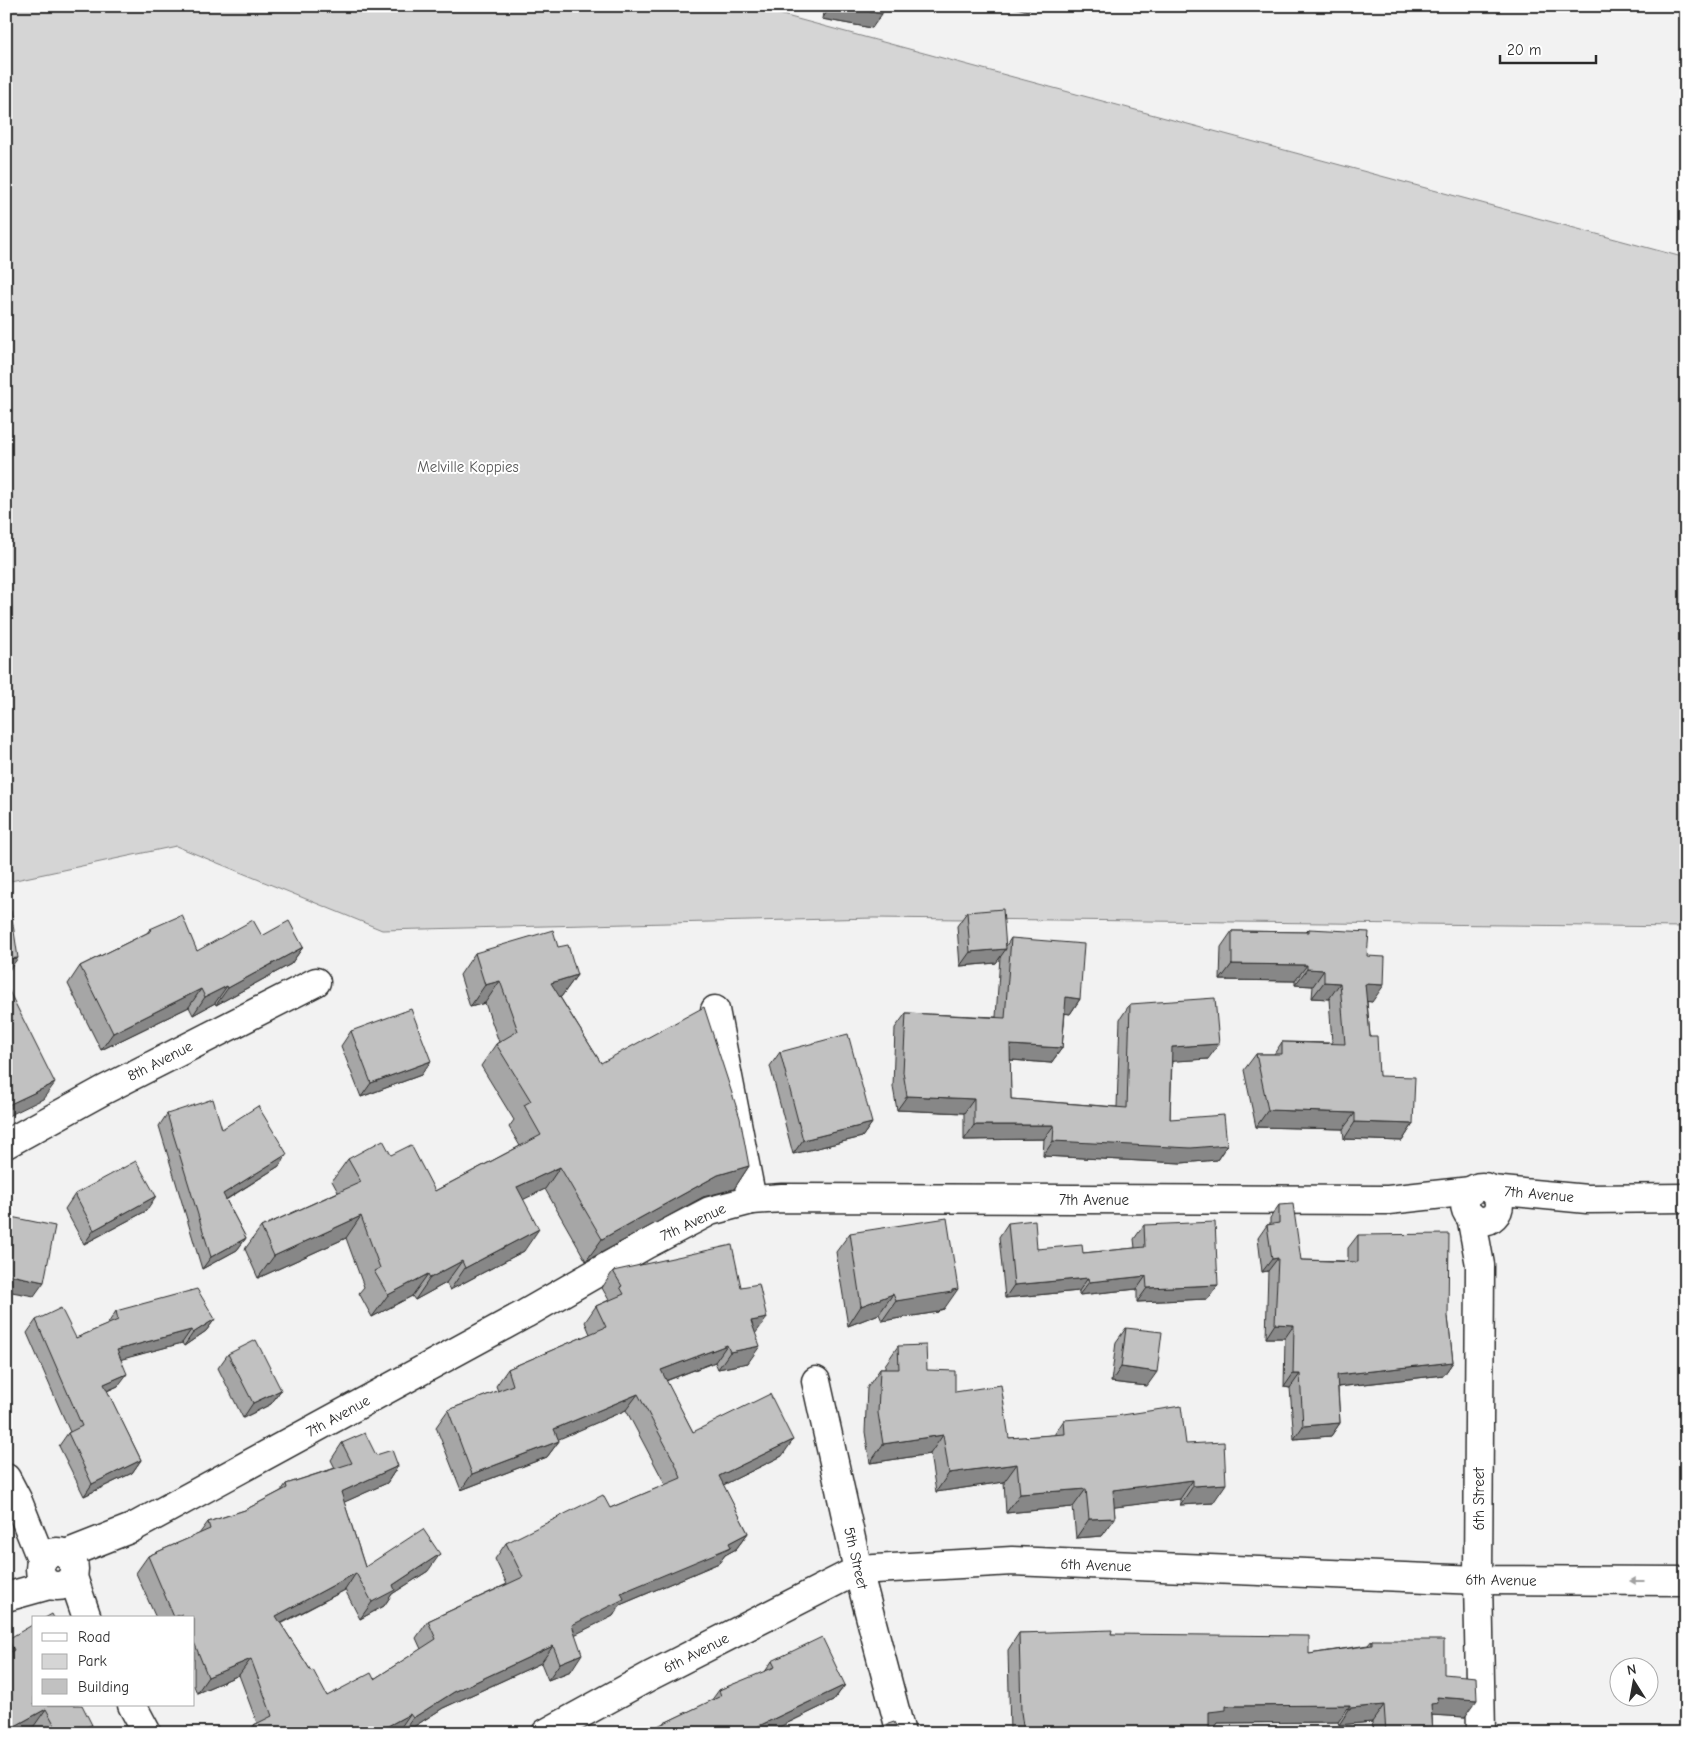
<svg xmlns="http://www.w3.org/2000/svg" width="1692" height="1739" font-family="'Comic Neue',sans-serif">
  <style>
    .green { fill: #d5d5d5; stroke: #808080 }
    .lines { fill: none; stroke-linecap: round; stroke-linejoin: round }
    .minor-casing { stroke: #2b2b2b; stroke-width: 31 }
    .minor { stroke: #fff; stroke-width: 28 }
    .wall { fill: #a6a6a6; stroke: #2b2b2b }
    .shaded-wall { fill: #878787; stroke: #2b2b2b }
    .building { fill: #c1c1c1; stroke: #2b2b2b }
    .oneway { fill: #a0a0a0 }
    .labels { text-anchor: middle; stroke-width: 4; stroke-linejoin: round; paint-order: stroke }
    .park-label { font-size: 15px; fill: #565656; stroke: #fff }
    .street-label { font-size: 15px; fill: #2b2b2b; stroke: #fff }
  </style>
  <rect width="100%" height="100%" fill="#f2f2f2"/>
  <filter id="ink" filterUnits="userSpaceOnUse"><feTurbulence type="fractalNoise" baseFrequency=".02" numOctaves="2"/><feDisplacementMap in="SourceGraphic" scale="10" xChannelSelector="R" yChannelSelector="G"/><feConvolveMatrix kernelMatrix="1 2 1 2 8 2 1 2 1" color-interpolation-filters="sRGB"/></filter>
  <g filter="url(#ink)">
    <!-- green -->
    <polygon class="green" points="6,6 749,6 1686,258 1686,927 874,918 382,930 176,846 6,882"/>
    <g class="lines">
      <defs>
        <g id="minor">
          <polyline points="715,1010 752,1200"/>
          <polyline points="6,1144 104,1090 316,982"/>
          <circle cx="1482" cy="1204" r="17"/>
          <polyline points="1492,1190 1587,1199 1686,1198"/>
          <polyline points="1471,1216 1480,1265 1478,1580 1481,1733"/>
          <polyline points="816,1381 858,1570 901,1733"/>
          <polyline points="6,1478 17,1499 42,1561"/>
          <circle cx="57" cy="1569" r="17"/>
          <polyline points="66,1554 132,1528 525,1314 645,1245 710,1211 752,1200 782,1198 1388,1200 1471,1191"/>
          <polyline points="73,1577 87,1618"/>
          <polyline points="6,1597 49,1585"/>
          <polyline points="132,1705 147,1733"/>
          <polyline points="546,1733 650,1676 858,1570 1012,1561 1478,1580 1686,1581"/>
        </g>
      </defs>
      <!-- minor casing -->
      <use href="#minor" class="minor-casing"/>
      <!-- minor -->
      <use href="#minor" class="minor"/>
    </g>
    <!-- wall -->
    <g class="wall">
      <polygon points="824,6 883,6 872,28 822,19"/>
      <polygon points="967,912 1006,946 1011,938 1080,999 1070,1014 1065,1013 1062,1048 1051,1063 1010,1060 1011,1099 1117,1107 1120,1019 1130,1004 1208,1059 1172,1061 1170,1119 1227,1145 1217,1160 1181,1163 1043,1156 1044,1139 964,1140 964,1113 897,1110 893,1087 895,1028 906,1013 996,1017 1000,957 996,963 960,966 957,926"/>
      <polygon points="150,929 197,951 262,936 303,947 291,964 216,1005 215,1003 193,1015 189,1007 101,1050 68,984 80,966 147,933"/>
      <polygon points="1309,929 1367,956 1372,1002 1367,1001 1370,1036 1379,1076 1413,1124 1402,1141 1344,1139 1343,1129 1256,1127 1244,1070 1256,1054 1274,1054 1282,1042 1332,1043 1329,999 1312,998 1313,986 1295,985 1295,981 1220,980 1221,947 1232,931 1306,932"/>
      <polygon points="558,947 577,975 561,997 560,997 601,1063 749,1166 734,1189 703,1197 586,1261 545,1189 523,1199 524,1251 450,1290 446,1283 415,1300 412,1296 372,1317 359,1293 364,1287 346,1238 258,1278 245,1249 261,1227 338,1192 332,1181 348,1159 391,1155 435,1191 520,1146 509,1127 514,1120 481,1066 496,1044 499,1042 485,1003 470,1007 460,975 475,953"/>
      <polygon points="351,1031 421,1075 361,1097 341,1046"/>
      <polygon points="780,1052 872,1123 862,1137 793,1154 770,1066"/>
      <polygon points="167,1114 222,1129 279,1166 226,1200 246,1238 237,1250 202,1269 159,1126"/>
      <polygon points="75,1194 146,1211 84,1244 65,1209"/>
      <polygon points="1279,1205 1301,1260 1348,1261 1348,1248 1358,1235 1448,1317 1453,1362 1444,1375 1338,1387 1340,1423 1331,1436 1294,1439 1290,1388 1284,1387 1285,1338 1266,1338 1268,1271 1262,1272 1258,1238 1267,1225 1270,1224 1270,1218"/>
      <polygon points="1008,1223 1037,1249 1083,1253 1135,1248 1134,1239 1144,1225 1208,1299 1137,1302 1137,1289 1079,1295 1079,1291 1005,1298 999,1237"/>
      <polygon points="850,1233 944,1309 940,1310 938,1312 882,1321 879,1314 848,1326 836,1252"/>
      <polygon points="613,1271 741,1287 755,1334 748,1363 718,1369 715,1362 666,1381 693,1432 782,1456 723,1485 748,1533 736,1549 725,1555 719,1563 620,1605 613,1616 575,1634 571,1671 548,1680 541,1663 443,1708 404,1733 400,1733 399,1730 394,1733 248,1733 254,1725 257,1723 239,1675 197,1693 194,1686 194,1618 156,1618 136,1573 148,1556 199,1534 208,1522 245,1510 281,1491 286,1484 335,1468 331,1460 342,1443 376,1455 398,1466 387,1483 344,1502 365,1567 428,1571 392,1594 384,1606 360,1619 345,1590 281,1624 327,1696 374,1679 421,1649 416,1638 428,1621 507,1584 495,1559 506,1543 610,1508 665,1485 663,1480 626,1410 558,1439 559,1441 547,1457 461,1490 436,1427 448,1410 498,1391 496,1386 508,1369 590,1334 585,1322 596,1306 609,1300 602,1288"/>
      <polygon points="116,1311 215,1319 206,1331 184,1346 182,1343 121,1359 118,1386 107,1391 141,1460 132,1473 84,1496 59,1446 68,1433 70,1432 27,1333 36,1320 76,1338 107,1325"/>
      <polygon points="1126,1328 1147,1386 1111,1382 1116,1342"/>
      <polygon points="898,1346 927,1370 955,1392 1009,1438 1054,1435 1064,1420 1186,1444 1213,1503 1180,1505 1180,1499 1114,1507 1115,1518 1102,1536 1076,1538 1073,1507 1006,1513 1004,1482 936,1492 930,1454 870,1463 865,1432 867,1388 880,1369 885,1369 885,1365"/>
      <polygon points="228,1354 281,1390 271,1404 243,1418 218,1368"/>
      <polygon points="1019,1633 1111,1634 1309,1654 1368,1645 1372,1640 1444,1674 1465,1717 1432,1715 1433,1733 1373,1733 1372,1722 1339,1725 1338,1722 1218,1723 1215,1727 1209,1728 1209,1733 1010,1733 1008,1650"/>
      <polygon points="8,1639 92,1725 87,1733 38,1733 34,1726 6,1733 6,1640"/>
      <polygon points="772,1661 845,1685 833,1701 767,1733 643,1733 711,1701 719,1690 765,1672"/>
    </g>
    <!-- shaded-wall -->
    <g class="shaded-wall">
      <polygon points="831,6 840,6 882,14 872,28 822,19"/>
      <polygon points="1008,6 1032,6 1028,11"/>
      <polygon points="303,947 291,964 216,1005 228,988"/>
      <polygon points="1006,949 996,963 960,966 970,952"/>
      <polygon points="18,958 6,974 6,959"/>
      <polygon points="1232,964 1307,965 1295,981 1220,980"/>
      <polygon points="1307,969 1324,970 1313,986 1295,985"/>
      <polygon points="577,975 561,997 535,1005 551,983"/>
      <polygon points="500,981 485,1003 470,1007 485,985"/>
      <polygon points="1324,982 1340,983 1329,999 1312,998"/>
      <polygon points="1365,984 1384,985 1372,1002 1354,1000"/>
      <polygon points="227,986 215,1003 193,1015 205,997"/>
      <polygon points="201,989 189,1007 101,1050 113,1033"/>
      <polygon points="1066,997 1080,999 1070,1014 1056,1012"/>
      <polygon points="1219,1044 1208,1059 1162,1062 1172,1047"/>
      <polygon points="1010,1045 1062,1048 1051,1063 999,1059"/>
      <polygon points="431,1061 421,1075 361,1097 371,1083"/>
      <polygon points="55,1083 43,1099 6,1117 6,1106"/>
      <polygon points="907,1096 974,1099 964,1113 897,1110"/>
      <polygon points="1268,1110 1355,1113 1343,1129 1256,1127"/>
      <polygon points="1355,1122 1413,1124 1402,1141 1344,1139"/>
      <polygon points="872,1123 862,1137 793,1154 803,1140"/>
      <polygon points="974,1125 1054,1125 1044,1139 964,1140"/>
      <polygon points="1053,1141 1227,1145 1217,1160 1181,1163 1043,1156"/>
      <polygon points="287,1154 279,1166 214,1207 223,1194"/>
      <polygon points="749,1166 734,1189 703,1197 586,1261 602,1239 718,1175"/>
      <polygon points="560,1167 545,1189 502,1210 517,1187"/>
      <polygon points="156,1196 146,1211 84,1244 94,1230"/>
      <polygon points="361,1216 346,1238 258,1278 274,1256"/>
      <polygon points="539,1229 524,1251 450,1290 465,1268"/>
      <polygon points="246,1238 237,1250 202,1269 211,1257"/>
      <polygon points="1278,1258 1268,1271 1262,1272 1272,1259"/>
      <polygon points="462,1261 446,1283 415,1300 430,1278"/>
      <polygon points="6,1274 44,1282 34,1296 6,1291"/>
      <polygon points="428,1274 412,1296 372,1317 388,1295"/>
      <polygon points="1146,1276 1137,1289 1079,1295 1089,1282"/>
      <polygon points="1088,1278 1079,1291 1005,1298 1014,1285"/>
      <polygon points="1218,1285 1208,1299 1137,1302 1147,1288"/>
      <polygon points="958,1289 944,1309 940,1310 938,1312 882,1321 896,1301"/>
      <polygon points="893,1294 879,1314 848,1326 861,1306"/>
      <polygon points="767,1318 755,1334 751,1321"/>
      <polygon points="215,1319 206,1331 184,1346 193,1333"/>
      <polygon points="1275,1324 1294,1325 1285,1338 1266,1338"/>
      <polygon points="191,1330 182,1343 108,1363 117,1350"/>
      <polygon points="727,1345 715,1362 649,1387 661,1370"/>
      <polygon points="760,1346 748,1363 718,1369 730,1352"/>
      <polygon points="1453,1362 1444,1375 1328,1388 1337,1375"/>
      <polygon points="1121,1367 1157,1372 1147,1386 1111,1382"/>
      <polygon points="127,1374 118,1386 95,1396 104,1384"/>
      <polygon points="1293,1374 1300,1374 1290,1388 1284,1387"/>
      <polygon points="281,1390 271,1404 243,1418 253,1403"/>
      <polygon points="638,1394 626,1410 543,1446 554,1429"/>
      <polygon points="1340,1423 1331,1436 1294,1439 1303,1426"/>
      <polygon points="943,1435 930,1454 870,1463 883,1444"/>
      <polygon points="793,1440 782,1456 707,1493 719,1476"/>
      <polygon points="559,1441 547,1457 461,1490 472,1474"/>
      <polygon points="141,1460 132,1473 84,1496 92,1484"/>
      <polygon points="1017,1464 1004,1482 936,1492 949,1473"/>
      <polygon points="398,1466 387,1483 329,1509 341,1492"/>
      <polygon points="1193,1480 1180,1499 1100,1509 1113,1490"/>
      <polygon points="1226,1484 1213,1503 1180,1505 1193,1486"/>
      <polygon points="1086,1489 1073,1507 1006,1513 1020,1494"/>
      <polygon points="1115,1518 1102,1536 1076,1538 1089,1519"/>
      <polygon points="748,1533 736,1549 725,1555 719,1563 620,1605 613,1616 560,1642 572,1625 621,1593 729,1543"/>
      <polygon points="440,1554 428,1571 392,1594 384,1606 360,1619 372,1602 393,1585"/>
      <polygon points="356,1573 345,1590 264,1632 276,1616"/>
      <polygon points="182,1614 179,1618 174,1618 174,1617"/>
      <polygon points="553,1646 541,1663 443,1708 404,1733 402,1733 413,1718 454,1692"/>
      <polygon points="582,1654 571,1671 548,1680 560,1663"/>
      <polygon points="251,1659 239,1675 197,1693 208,1677"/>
      <polygon points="845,1685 833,1701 767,1733 744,1733"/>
      <polygon points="1437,1697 1477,1700 1465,1717 1429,1715 1431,1704"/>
      <polygon points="1350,1705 1338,1722 1218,1723 1215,1727 1197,1729 1209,1712 1226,1706"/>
      <polygon points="1384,1705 1372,1722 1339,1725 1350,1708"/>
      <polygon points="46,1709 34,1726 22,1733 6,1733 6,1731"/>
      <polygon points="410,1714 399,1730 394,1733 375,1733"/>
      <polygon points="92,1725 87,1733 71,1733"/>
    </g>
    <!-- building -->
    <g class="building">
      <polygon points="840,6 883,6 882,14"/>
      <polygon points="1003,909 1006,949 970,952 967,912"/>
      <polygon points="11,911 18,958 6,959 6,912"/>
      <polygon points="182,915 197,951 253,920 262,936 289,921 303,947 228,988 227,986 205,997 201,989 113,1033 80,966 151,931 150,929"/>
      <polygon points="1309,929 1369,932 1367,956 1385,957 1384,985 1365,984 1370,1036 1377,1036 1379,1076 1415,1077 1413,1124 1355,1122 1355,1113 1268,1110 1256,1054 1282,1054 1282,1042 1345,1044 1340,983 1324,982 1324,970 1307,969 1307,965 1232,964 1232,931 1309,932"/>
      <polygon points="553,930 558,947 568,945 577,975 551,983 601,1063 704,1007 740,1118 749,1166 718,1175 602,1239 560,1167 517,1187 539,1229 465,1268 462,1261 430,1278 428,1274 388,1295 374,1271 380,1268 361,1216 274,1256 261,1227 361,1182 348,1159 383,1140 391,1155 411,1145 435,1191 541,1135 524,1105 531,1101 496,1044 518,1031 500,981 485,985 475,953"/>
      <polygon points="1011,938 1084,944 1080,999 1066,997 1062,1048 1010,1045 1011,1099 1127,1108 1130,1004 1215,998 1219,1044 1172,1047 1170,1119 1224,1115 1227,1145 1191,1148 1053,1141 1054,1125 974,1125 974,1099 907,1096 903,1072 906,1013 1005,1018"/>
      <polygon points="6,985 55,1083 6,1106"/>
      <polygon points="411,1009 431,1061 371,1083 351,1031"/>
      <polygon points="848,1034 872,1123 803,1140 780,1052"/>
      <polygon points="213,1099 222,1129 258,1106 287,1154 223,1194 246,1238 211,1257 167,1114"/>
      <polygon points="136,1161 156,1196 94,1230 75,1194"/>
      <polygon points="1293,1204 1301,1260 1358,1262 1358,1235 1449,1234 1448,1317 1453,1362 1337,1375 1340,1423 1303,1426 1300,1374 1293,1374 1294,1325 1275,1324 1278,1258 1272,1259 1267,1225 1279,1223 1279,1205"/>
      <polygon points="6,1216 55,1226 44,1282 6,1274"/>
      <polygon points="947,1218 958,1289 952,1290 952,1292 896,1301 893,1294 861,1306 850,1233"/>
      <polygon points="1035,1220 1037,1249 1082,1245 1083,1253 1145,1247 1144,1225 1215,1222 1218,1285 1147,1288 1146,1276 1089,1282 1088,1278 1014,1285 1008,1223"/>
      <polygon points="732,1245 741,1287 759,1284 767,1318 751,1321 760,1346 730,1352 727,1345 661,1370 693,1432 770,1394 793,1440 719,1476 748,1533 729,1543 731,1547 621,1593 624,1599 572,1625 582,1654 560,1663 553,1646 454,1692 413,1718 410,1714 375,1733 258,1733 254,1725 272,1716 251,1659 208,1677 194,1642 194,1618 183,1618 182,1614 174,1617 148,1556 210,1529 208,1522 245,1510 287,1488 286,1484 352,1463 342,1443 365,1433 376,1455 392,1450 398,1466 341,1492 365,1567 423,1529 440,1554 393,1585 395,1590 372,1602 356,1573 276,1616 311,1671 313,1670 327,1696 371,1673 374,1679 436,1639 428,1621 523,1577 506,1543 603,1495 610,1508 681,1478 675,1463 638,1394 554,1429 559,1441 472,1474 448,1410 513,1385 508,1369 606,1327 596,1306 624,1294 620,1287 622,1286 613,1271"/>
      <polygon points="197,1289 215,1319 193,1333 191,1330 117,1350 127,1374 104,1384 141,1460 92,1484 68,1433 82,1426 36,1320 61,1308 76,1338 118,1320 116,1311"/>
      <polygon points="1126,1328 1162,1332 1157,1372 1121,1367"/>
      <polygon points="256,1340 281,1390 253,1403 228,1354"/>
      <polygon points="926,1345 927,1370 955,1371 955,1392 1001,1385 1009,1438 1065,1434 1064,1420 1116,1416 1181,1406 1186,1444 1224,1442 1226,1484 1193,1486 1193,1480 1113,1490 1115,1518 1089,1519 1086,1489 1020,1494 1017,1464 949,1473 943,1435 883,1444 878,1413 880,1369 899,1369 898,1346"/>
      <polygon points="52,1614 54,1618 45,1618"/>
      <polygon points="34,1624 34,1705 82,1705 92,1725 71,1733 59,1733 46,1709 6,1731 6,1655 14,1650 8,1639"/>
      <polygon points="1112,1630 1111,1634 1309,1636 1309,1654 1372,1645 1372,1640 1444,1640 1444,1674 1476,1677 1477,1700 1437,1697 1438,1703 1431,1704 1433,1733 1386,1733 1384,1705 1350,1708 1350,1705 1226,1706 1226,1710 1209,1712 1209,1733 1024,1733 1021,1712 1019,1633"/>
      <polygon points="822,1637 845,1685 744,1733 643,1733 721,1696 719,1690 775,1667 772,1661"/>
      <polygon points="894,1722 900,1733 863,1733"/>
    </g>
    <!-- one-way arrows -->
    <defs><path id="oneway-solid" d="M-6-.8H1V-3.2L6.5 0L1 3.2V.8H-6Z" transform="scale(1.25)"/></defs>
    <use class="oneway" href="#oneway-solid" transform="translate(1637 1581) rotate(-180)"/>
  </g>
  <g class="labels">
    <!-- park labels -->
    <g class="park-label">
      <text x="468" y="472">Melville Koppies</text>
    </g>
    <!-- street labels -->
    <g class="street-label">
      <text transform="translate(160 1061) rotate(-27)" y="5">8th Avenue</text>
      <text transform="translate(1539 1194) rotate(5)" y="5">7th Avenue</text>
      <text x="1094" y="1205">7th Avenue</text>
      <text transform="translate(693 1222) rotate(-25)" y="5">7th Avenue</text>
      <text transform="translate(338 1416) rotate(-29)" y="5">7th Avenue</text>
      <text transform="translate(1479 1499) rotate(-90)" y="5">6th Street</text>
      <text transform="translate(856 1558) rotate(77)" y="5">5th Street</text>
      <text transform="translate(1096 1565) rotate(2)" y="5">6th Avenue</text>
      <text transform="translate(1501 1580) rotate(1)" y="5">6th Avenue</text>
      <text transform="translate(696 1653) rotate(-27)" y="5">6th Avenue</text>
    </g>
  </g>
  <!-- margin -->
  <rect width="1692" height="1739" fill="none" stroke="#fff" stroke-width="25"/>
  <rect x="12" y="12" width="1667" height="1714" fill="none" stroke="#2b2b2b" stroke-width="2" filter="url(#ink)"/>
  <!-- legend -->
  <rect x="32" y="1616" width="162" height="90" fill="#ffffff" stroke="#aaaaaa"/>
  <rect x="42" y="1633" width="25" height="8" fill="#ffffff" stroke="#aaaaaa"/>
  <text x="78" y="1642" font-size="15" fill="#2b2b2b">Road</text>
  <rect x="42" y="1654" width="25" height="15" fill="#d5d5d5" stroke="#aaaaaa"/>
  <text x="78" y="1666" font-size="15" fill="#2b2b2b">Park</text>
  <rect x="42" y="1679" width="25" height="15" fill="#c1c1c1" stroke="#aaaaaa"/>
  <text x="78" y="1692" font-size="15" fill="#2b2b2b">Building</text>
  <!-- north arrow -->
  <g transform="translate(1634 1682) rotate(349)"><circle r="24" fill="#ffffff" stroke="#aaaaaa"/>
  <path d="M0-4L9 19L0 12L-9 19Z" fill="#2b2b2b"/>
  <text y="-8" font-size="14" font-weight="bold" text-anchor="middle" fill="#2b2b2b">N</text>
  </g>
  <!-- scale -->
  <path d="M1500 55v8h96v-8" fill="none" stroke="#2b2b2b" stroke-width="2.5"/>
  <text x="1507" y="55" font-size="15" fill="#2b2b2b" stroke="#ffffff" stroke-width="4" paint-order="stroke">20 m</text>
</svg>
